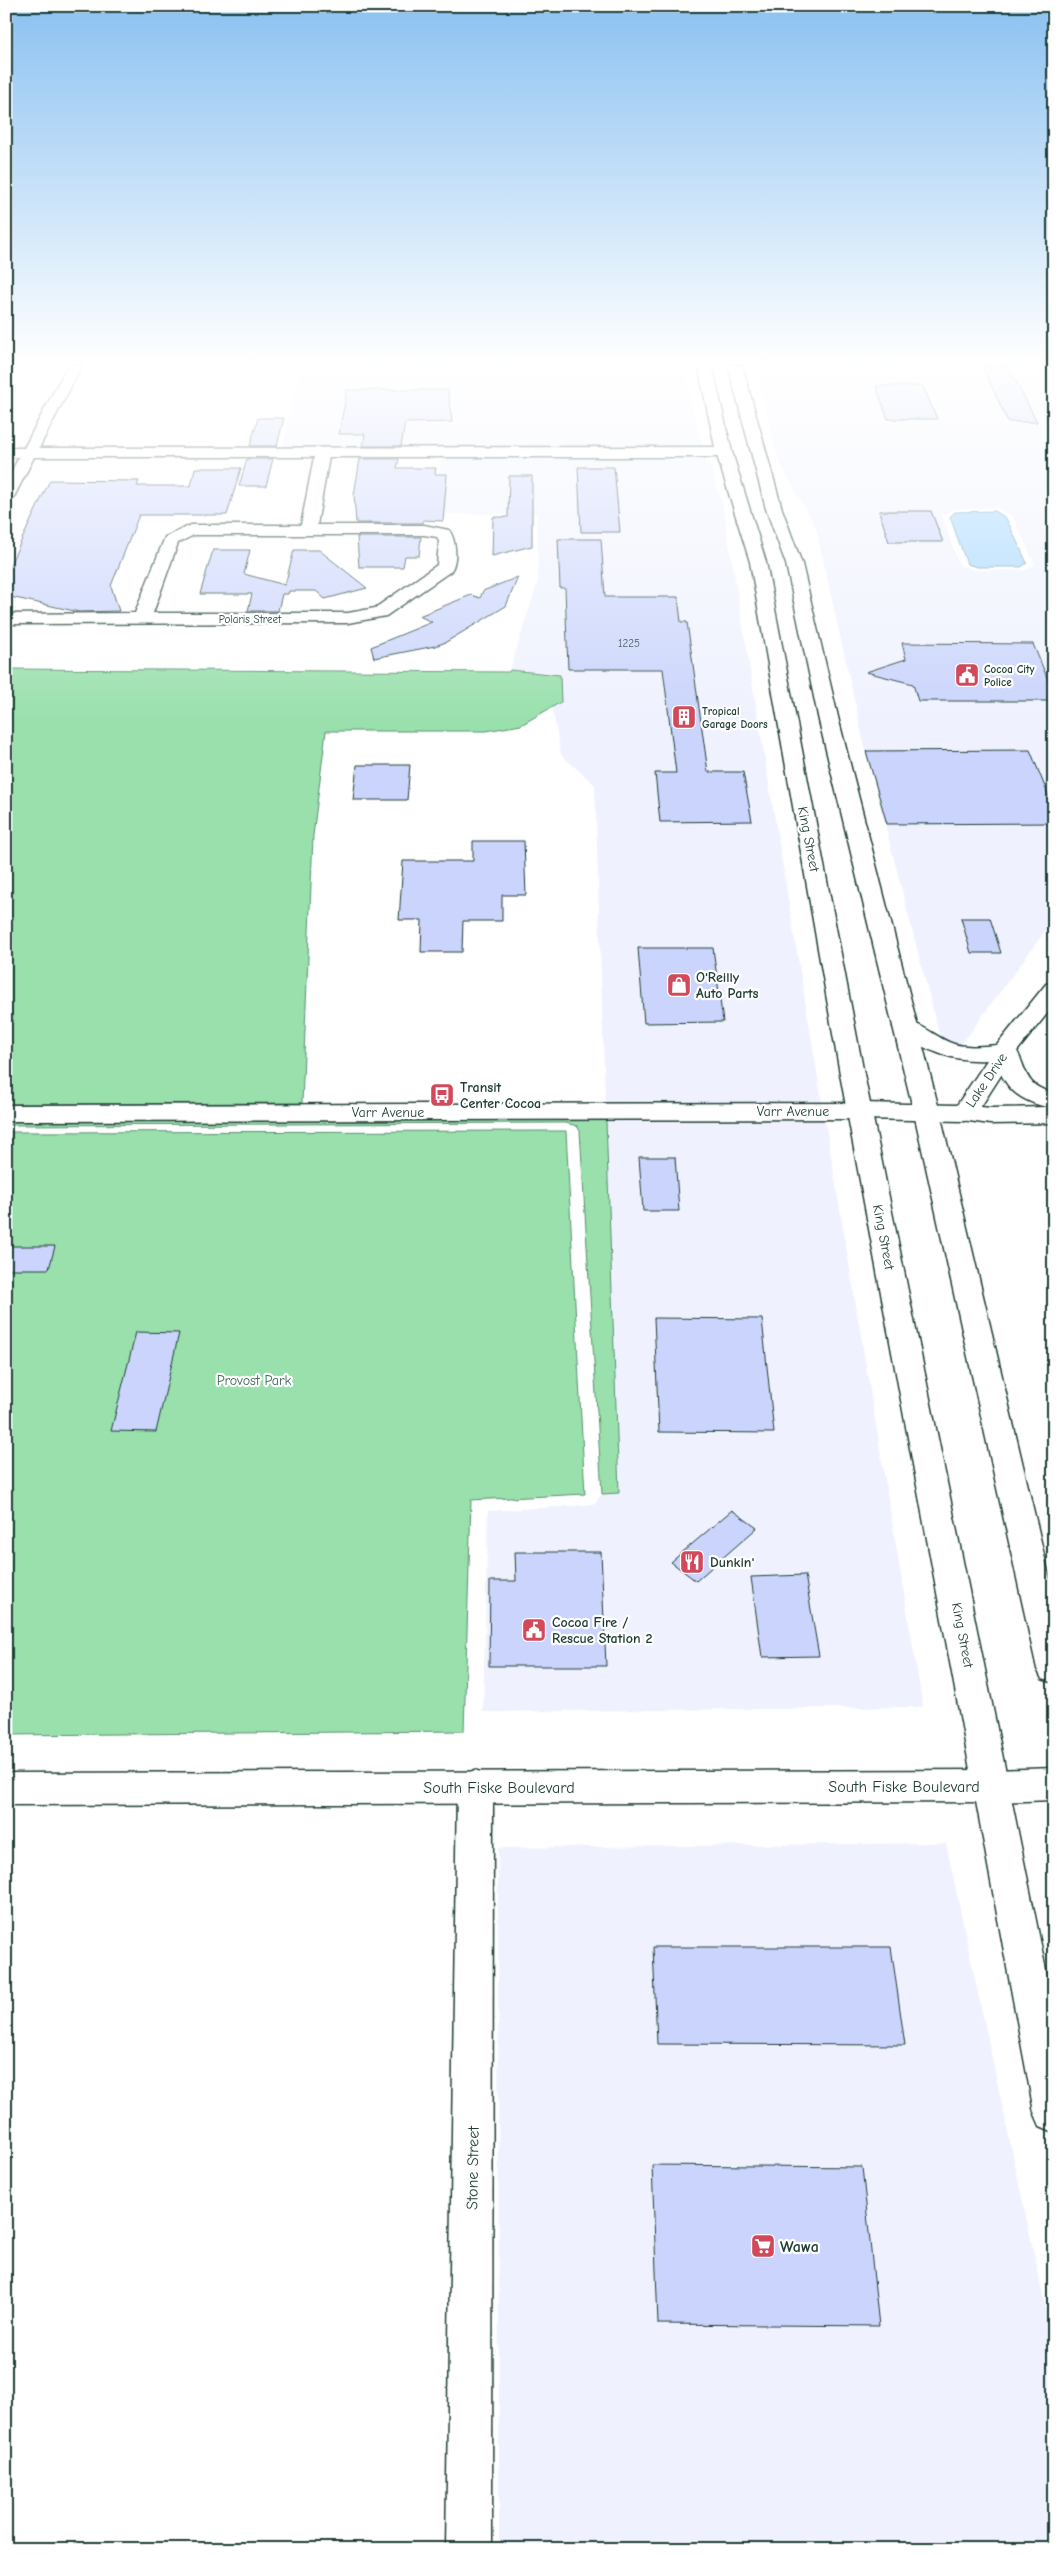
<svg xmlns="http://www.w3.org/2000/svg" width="1060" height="2555" font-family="'Comic Neue',sans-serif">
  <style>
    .built { fill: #eff2fe; fill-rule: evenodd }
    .green { fill: #99e0ad; stroke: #5c8e70 }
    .water { fill: #a0d5ff; stroke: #6c98ae }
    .building { fill: #cad4fc; stroke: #1f3d34 }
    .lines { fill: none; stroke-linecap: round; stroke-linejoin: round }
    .minor-casing { stroke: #1f3d34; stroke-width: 3 }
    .tertiary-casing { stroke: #1f3d34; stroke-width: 3 }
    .secondary-casing { stroke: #1f3d34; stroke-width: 3 }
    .primary-casing { stroke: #1f3d34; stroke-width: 3 }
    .minor { fill: #fff; fill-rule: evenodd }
    .tertiary { fill: #fff; fill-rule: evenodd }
    .secondary { fill: #fff; fill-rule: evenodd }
    .primary { fill: #fff; fill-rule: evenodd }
    .labels { text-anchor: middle; stroke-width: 4.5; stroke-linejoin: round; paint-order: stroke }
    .far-street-label { font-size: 11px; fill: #1f3d34; stroke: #fff }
    .number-label { font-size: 11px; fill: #4a6366 }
    .far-poi-label { font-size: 11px; font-weight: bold; fill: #1f3d34; stroke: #fff; text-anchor: start }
    .street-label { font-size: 14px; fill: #1f3d34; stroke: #fff }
    .poi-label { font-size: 14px; font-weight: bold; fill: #1f3d34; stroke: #fff; text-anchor: start }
    .park-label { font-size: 14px; fill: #3e6652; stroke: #fff }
    .near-street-label { font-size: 16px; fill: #1f3d34; stroke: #fff }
    .near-poi-label { font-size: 16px; font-weight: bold; fill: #1f3d34; stroke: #fff; text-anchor: start }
  </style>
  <rect width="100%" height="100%" fill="#fff"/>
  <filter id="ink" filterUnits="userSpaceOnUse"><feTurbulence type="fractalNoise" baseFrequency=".02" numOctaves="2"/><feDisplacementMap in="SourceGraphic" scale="10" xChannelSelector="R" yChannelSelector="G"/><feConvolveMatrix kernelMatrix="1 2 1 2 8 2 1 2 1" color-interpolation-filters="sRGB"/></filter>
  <g filter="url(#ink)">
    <!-- built -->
    <g class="built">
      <polygon points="301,365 685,365 692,409 704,448 282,450"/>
      <path d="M755 365H1054V919L961 1045 940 1038 863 739 816 528 779 462ZM996 508 1013 517 1035 565 1025 570H975L959 565 942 515 953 509Z"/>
      <polygon points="706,454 723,507 822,1102 605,1102 595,785 561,755 552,707 560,702 560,676 510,670 538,581 537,514 436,514 441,456"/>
      <polygon points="606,1120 825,1120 923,1707 483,1712 488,1511 586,1505 595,1503 602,1494 619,1493"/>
      <polygon points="946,1843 1054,2347 1054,2549 499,2549 498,1848"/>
    </g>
    <!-- green -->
    <g class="green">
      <polygon points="6,669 509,672 510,670 560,675 561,702 521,725 486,731 326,731 313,836 302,1103 6,1104"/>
      <polygon points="606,1120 619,1493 602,1494 580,1131 577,1126 566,1123 6,1125 6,1122"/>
      <polygon points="566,1131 585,1494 471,1500 464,1731 6,1735 6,1132"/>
    </g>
    <!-- water -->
    <polygon class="water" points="995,511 1006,518 1027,563 1021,567 977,567 967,564 950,517 955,512"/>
    <!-- building -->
    <g class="building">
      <polygon points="982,365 1007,365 1037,422 1008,422"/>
      <polygon points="876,386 923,386 937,419 888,419"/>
      <polygon points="347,390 448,390 452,422 405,423 401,446 363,446 365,434 339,434"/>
      <polygon points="258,418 284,418 277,446 250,446"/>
      <polygon points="247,459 273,459 266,486 239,486"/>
      <polygon points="360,459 399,459 397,468 436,468 435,474 447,474 443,521 423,520 423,523 356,523 354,495"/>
      <polygon points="578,467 614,467 620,532 581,532"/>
      <polygon points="195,468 241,468 227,515 139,515 111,586 119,611 79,612 6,596 6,573 50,480 139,481 137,486 191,486"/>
      <polygon points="509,476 532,476 532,546 492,556 493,517 508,517"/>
      <polygon points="879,511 931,511 943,542 889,542"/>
      <polygon points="357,537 421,537 419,556 405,556 403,567 359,567"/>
      <polygon points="558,539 601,539 605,597 678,597 681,622 687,622 708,772 743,772 752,821 660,822 655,773 676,773 663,669 568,669 565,588 560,588"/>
      <polygon points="213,550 250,550 244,574 285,585 294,550 319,550 367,588 325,599 316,591 289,591 288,594 282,594 278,611 248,611 252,594 200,594"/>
      <polygon points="518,577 506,606 446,642 435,646 374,658 371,647 432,622 419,616 471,595 480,598 483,591"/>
      <polygon points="902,643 1033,644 1054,694 1054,701 918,701 913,684 866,672 906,659"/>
      <polygon points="1030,750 1054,809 1054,823 887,824 866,751"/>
      <polygon points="357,765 410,765 407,800 353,800"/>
      <polygon points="473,841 524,841 526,895 502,895 502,921 463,921 462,952 421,952 422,920 399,920 403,861 473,861"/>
      <polygon points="961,918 990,918 1001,953 971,953"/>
      <polygon points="638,948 713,948 723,1022 644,1023"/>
      <polygon points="639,1157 675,1157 679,1211 643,1211"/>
      <polygon points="6,1246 55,1246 49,1269 6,1269"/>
      <polygon points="654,1318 762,1319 774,1433 659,1432"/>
      <polygon points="136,1332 179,1333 156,1432 111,1431"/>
      <polygon points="732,1510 757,1528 696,1581 671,1562"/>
      <polygon points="515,1552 601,1552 606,1666 489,1666 490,1581 516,1581"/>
      <polygon points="805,1575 819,1656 762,1657 751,1577"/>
      <polygon points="653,1947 891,1947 905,2045 657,2044"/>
      <polygon points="652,2165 862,2167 879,2326 658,2324"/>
    </g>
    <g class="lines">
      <defs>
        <g id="minor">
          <path d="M68 365H82L39 448 724 447 732 452 724 457H329L317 525H424L449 530C456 540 458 560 451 571L386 616 348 623 6 624V614L135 613 165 537 191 525H301L314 457H34L14 497 6 502V482L19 457 6 458V448H24ZM194 535H424L437 537 439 542 437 565 375 608 348 613H153L178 543Z"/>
          <path d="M1005 1044 1014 1046C1028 1067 1021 1086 1054 1093V1123L990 1124 955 1119 951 1113 955 1107 964 1105 990 1108 1047 1107C1013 1099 1002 1084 993 1051L996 1046Z"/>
          <polygon points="860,1103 869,1105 872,1111 869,1117 860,1119 6,1121 6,1105"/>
          <polygon points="475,1770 487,1775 493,1786 492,2549 446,2549 457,1786 463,1775"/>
        </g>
        <g id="tertiary">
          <path d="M1054 982V1005L1014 1055 973 1119 964 1121 860 1119 851 1117 848 1111 851 1105 860 1103 957 1105 987 1060C952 1062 925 1050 897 1032L893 1027 897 1022C917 1017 935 1038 954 1044 968 1048 983 1046 997 1045L1046 984Z"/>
          <polygon points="1054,1768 1054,1800 992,1802 980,1797 974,1786 980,1775 992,1770"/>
        </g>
        <polygon id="secondary" points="992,1770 1004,1775 1010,1786 1004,1797 992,1802 6,1805 6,1773"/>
        <g id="primary">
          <polygon points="698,365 712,365 732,452 766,562 864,1074 1054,2009 1054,2132 1040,2126 1034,2112 840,1074 750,562 716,452"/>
          <polygon points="728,365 742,365 782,509 802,564 839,721 940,1113 1054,1597 1054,1683 1042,1679 1037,1669 914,1113 819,721 786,564 766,509"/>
        </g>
      </defs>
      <!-- minor casing -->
      <use href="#minor" class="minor-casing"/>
      <!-- tertiary casing -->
      <use href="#tertiary" class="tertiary-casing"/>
      <!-- secondary casing -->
      <use href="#secondary" class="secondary-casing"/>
      <!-- primary casing -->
      <use href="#primary" class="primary-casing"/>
      <!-- minor -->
      <use href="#minor" class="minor"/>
      <!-- tertiary -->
      <use href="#tertiary" class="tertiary"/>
      <!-- secondary -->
      <use href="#secondary" class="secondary"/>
      <!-- primary -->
      <use href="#primary" class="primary"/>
    </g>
  </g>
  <!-- sky -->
  <linearGradient id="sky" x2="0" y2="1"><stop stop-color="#8bc1f1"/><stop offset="0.5" stop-color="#fff"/><stop offset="1" stop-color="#fff" stop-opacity="0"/></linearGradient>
  <rect width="1060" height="723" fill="url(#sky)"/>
  <!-- icons -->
  <defs>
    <symbol id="civic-square" viewBox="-11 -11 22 22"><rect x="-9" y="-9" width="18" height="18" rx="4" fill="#d1495b" stroke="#fff"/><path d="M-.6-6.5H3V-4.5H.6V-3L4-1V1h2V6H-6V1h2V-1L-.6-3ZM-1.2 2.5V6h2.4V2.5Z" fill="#fff"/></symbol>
    <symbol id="building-square" viewBox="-11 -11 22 22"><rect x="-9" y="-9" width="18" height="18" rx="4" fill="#d1495b" stroke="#fff"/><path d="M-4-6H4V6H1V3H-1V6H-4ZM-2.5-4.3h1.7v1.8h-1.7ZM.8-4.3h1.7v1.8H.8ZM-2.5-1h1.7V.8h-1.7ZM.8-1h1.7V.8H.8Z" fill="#fff"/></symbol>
    <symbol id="shop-square" viewBox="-11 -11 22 22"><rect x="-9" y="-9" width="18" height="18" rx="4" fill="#d1495b" stroke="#fff"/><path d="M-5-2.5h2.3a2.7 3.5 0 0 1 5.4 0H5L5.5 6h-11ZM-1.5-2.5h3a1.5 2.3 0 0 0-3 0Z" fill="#fff"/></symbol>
    <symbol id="bus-square" viewBox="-11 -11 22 22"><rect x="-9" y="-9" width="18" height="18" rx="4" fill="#d1495b" stroke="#fff"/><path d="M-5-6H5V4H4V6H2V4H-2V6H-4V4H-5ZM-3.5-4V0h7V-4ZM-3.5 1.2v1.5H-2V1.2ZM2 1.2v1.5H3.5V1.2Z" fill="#fff"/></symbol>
    <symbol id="restaurant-square" viewBox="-11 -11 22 22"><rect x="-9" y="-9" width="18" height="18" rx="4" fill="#d1495b" stroke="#fff"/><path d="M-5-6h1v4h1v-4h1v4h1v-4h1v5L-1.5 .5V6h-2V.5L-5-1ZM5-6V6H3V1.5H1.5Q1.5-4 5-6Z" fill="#fff"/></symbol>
    <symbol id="supermarket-square" viewBox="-11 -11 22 22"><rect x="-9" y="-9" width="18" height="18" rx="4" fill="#d1495b" stroke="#fff"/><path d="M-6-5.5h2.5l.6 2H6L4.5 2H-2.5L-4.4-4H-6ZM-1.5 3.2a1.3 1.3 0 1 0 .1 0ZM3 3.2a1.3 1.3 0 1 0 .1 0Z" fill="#fff"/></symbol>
  </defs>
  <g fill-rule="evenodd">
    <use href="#civic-square" x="953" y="661" width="28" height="28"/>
    <use href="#building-square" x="670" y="703" width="28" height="28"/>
    <use href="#shop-square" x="665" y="971" width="28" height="28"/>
    <use href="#bus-square" x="428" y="1081" width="28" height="28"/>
    <use href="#restaurant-square" x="678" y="1548" width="28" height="28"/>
    <use href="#civic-square" x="520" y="1616" width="28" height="28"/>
    <use href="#supermarket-square" x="749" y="2232" width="28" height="28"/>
  </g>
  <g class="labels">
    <!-- far-street labels -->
    <g class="far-street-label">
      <text x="250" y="623">Polaris Street</text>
    </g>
    <!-- number labels -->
    <g class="number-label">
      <text x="629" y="647">1225</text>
    </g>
    <!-- far-poi labels -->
    <g class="far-poi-label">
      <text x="984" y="673">Cocoa City<tspan x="984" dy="13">Police</tspan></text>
      <text x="702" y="715">Tropical<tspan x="702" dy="13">Garage Doors</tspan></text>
    </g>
    <!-- street labels -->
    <g class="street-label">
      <text transform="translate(809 839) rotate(79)" y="5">King Street</text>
      <text transform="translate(986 1080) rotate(-56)" y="5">Lake Drive</text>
      <text x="793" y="1116">Varr Avenue</text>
      <text x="388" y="1117">Varr Avenue</text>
      <text transform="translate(884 1237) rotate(79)" y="5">King Street</text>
      <text transform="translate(963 1635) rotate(79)" y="5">King Street</text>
    </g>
    <!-- poi labels -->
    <g class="poi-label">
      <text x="696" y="982">O'Reilly<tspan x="696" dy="16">Auto Parts</tspan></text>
      <text x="460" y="1092">Transit<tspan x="460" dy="16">Center Cocoa</tspan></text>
      <text x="710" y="1567">Dunkin'</text>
      <text x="552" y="1627">Cocoa Fire /<tspan x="552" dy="16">Rescue Station 2</tspan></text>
    </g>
    <!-- park labels -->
    <g class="park-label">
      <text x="254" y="1385">Provost Park</text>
    </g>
    <!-- near-street labels -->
    <g class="near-street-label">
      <text x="904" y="1792">South Fiske Boulevard</text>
      <text x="499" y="1793">South Fiske Boulevard</text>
      <text transform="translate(472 2168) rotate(-89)" y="6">Stone Street</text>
    </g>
    <!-- near-poi labels -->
    <g class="near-poi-label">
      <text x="780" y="2252">Wawa</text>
    </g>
  </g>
  <!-- margin -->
  <rect width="1060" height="2555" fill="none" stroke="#fff" stroke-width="25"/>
  <rect x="12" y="12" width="1035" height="2530" fill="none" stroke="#1f3d34" stroke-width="2" filter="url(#ink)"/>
</svg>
